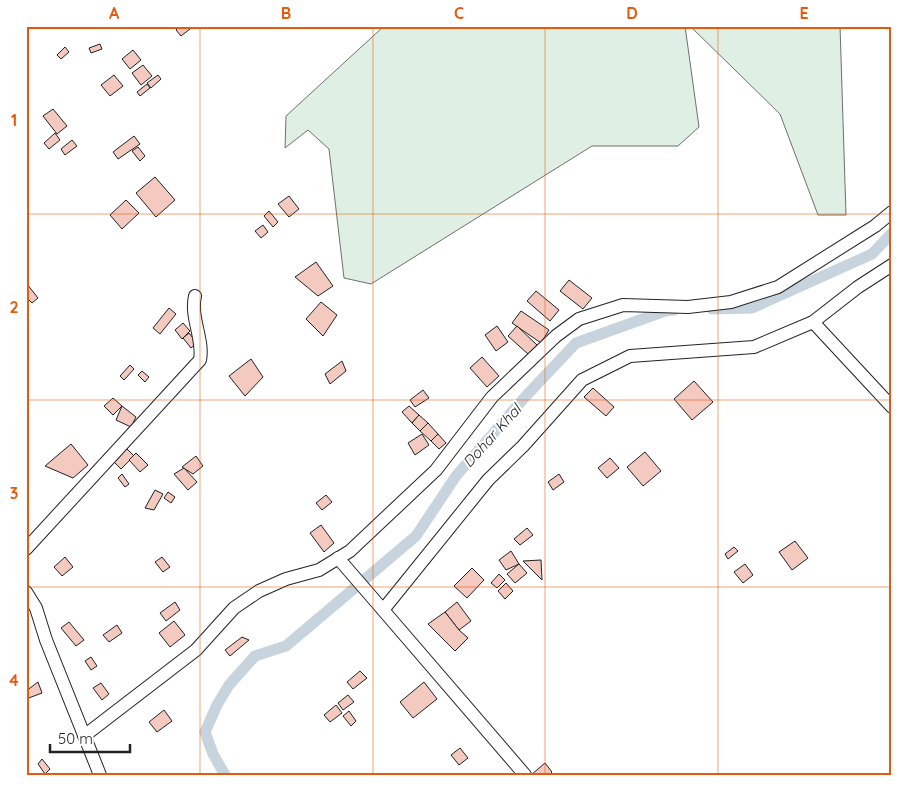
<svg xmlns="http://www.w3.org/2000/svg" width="918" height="801" font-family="Quicksand,sans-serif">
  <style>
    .green { fill: #e0efe3; stroke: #6f6f6f }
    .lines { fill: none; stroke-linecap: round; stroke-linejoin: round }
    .canal { stroke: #c7d3dd; stroke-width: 11 }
    .building { fill: #f3c9c0; stroke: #222 }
    .minor-casing { stroke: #222; stroke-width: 14 }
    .minor { stroke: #fff; stroke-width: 12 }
    .grid { fill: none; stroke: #e8590c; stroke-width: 1; stroke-opacity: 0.55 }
    .labels { text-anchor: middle; stroke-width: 4; stroke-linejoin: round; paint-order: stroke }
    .water-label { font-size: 15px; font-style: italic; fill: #222; stroke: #fff }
    .neatline { fill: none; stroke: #e8590c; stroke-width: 2 }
    .grid-label { font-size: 16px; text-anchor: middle; font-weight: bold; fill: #e8590c }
  </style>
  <rect width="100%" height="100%" fill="#fff"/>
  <!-- green -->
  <g class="green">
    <polygon points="685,26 699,127 678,146 592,146 371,284 344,278 329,149 308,130 285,148 286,116 383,27"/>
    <polygon points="690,26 840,26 846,215 818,215 780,114"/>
  </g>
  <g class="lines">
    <!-- canal -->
    <g class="canal">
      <polyline points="712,309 752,308 872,254 892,233"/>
      <polyline points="225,775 213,754 205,732 217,705 229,685 255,656 286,646 416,536 456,476 525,397 576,343 665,311 674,310"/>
    </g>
  </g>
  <!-- building -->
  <g class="building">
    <polygon points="180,26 187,26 190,29 181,36 176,30"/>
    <polygon points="100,44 102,49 91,53 89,48"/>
    <polygon points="65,47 69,52 61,59 57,55"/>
    <polygon points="133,50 141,60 130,69 122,59"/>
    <polygon points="143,65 152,76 141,85 132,73"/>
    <polygon points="114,75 123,86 110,96 101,85"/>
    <polygon points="158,75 161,79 151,88 147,83"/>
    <polygon points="147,84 150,88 140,96 137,92"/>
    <polygon points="53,109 67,126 57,134 43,116"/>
    <polygon points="55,133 60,140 49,149 44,143"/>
    <polygon points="134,136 140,144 118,159 113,152"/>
    <polygon points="72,140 77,146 65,155 61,149"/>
    <polygon points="138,147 145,156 140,161 132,151"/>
    <polygon points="155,177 175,200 156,217 136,193"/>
    <polygon points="289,196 299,209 289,217 278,204"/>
    <polygon points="126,200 139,213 122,229 110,215"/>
    <polygon points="269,211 278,222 273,227 264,216"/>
    <polygon points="263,225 268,232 261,238 255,231"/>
    <polygon points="316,262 333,286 318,296 295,277"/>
    <polygon points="569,280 592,298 583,309 560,291"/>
    <polygon points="27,284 38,298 32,303 26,297"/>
    <polygon points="536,291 559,310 550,321 527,301"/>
    <polygon points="321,302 337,315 323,336 306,319"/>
    <polygon points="169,308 176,314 160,334 153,328"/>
    <polygon points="521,311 549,330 541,343 512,323"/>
    <polygon points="183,323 190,331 182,339 175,330"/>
    <polygon points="497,326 508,342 496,351 485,335"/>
    <polygon points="517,326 537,345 528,354 508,336"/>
    <polygon points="189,333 197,343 191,348 183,338"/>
    <polygon points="482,357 499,376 487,387 470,368"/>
    <polygon points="251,359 263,377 245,396 229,376"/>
    <polygon points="342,361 346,371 330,384 325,374"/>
    <polygon points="130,365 134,369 124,380 120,376"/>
    <polygon points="142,371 149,377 145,382 138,375"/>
    <polygon points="694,381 713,402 692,420 674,399"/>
    <polygon points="593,388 614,407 606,416 584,397"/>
    <polygon points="423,390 429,398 415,407 410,400"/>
    <polygon points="113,398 122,406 113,415 104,406"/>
    <polygon points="122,406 136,417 131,427 116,420"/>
    <polygon points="409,406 419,415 412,423 402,412"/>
    <polygon points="419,415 428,423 420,431 412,423"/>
    <polygon points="428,423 438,434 431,441 420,431"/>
    <polygon points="422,434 429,445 415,455 408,443"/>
    <polygon points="438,434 446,443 439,449 431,441"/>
    <polygon points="71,444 88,465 73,478 45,466"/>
    <polygon points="126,448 134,456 121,469 113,461"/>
    <polygon points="645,452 661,471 643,486 627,467"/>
    <polygon points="136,453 148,465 140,472 129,460"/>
    <polygon points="196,456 203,466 193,474 182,467"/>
    <polygon points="610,458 619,468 607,478 598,468"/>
    <polygon points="184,468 197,482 188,490 174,474"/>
    <polygon points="122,474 129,484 125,487 118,478"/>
    <polygon points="559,474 564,482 553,490 548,482"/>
    <polygon points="155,490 163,494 154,510 145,508"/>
    <polygon points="168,492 175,497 171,503 164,498"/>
    <polygon points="326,495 332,502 322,510 316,503"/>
    <polygon points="321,525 334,543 324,552 310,533"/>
    <polygon points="527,528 533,535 520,545 514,539"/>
    <polygon points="795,541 808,558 792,570 779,552"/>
    <polygon points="734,547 738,551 728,559 725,554"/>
    <polygon points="511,551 519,564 506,570 499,560"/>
    <polygon points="65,557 73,567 62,576 54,567"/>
    <polygon points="162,557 170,567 163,572 155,562"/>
    <polygon points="541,560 542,580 523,561"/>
    <polygon points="519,564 527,573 515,583 507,574"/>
    <polygon points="745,564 753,575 743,583 734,572"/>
    <polygon points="472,568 484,580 467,598 454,586"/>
    <polygon points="499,574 505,580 497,588 491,583"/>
    <polygon points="506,583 513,591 505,599 498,591"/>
    <polygon points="175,602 180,610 166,621 160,613"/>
    <polygon points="457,602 471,621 459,630 445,612"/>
    <polygon points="445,612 459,630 468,638 455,651 428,624"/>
    <polygon points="174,621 185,635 170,647 159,633"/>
    <polygon points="69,622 84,640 76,646 61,628"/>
    <polygon points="117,625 122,633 109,642 103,635"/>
    <polygon points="242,637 249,640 230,656 225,650"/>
    <polygon points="91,657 97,666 91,670 85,661"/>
    <polygon points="360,671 367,678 353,689 347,682"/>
    <polygon points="38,682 42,693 26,699 26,691"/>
    <polygon points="424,682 437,699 413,718 400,702"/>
    <polygon points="101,683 109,694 102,700 93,688"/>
    <polygon points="348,695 354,702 343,710 338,703"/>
    <polygon points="336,705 342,713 330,722 324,715"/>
    <polygon points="164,710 172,721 157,732 149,722"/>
    <polygon points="349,711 356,721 351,726 343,716"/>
    <polygon points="460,748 468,758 459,765 451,755"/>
    <polygon points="42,759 50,769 45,774 38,764"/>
    <polygon points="545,763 552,772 549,775 531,775"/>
  </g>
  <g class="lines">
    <defs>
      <g id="minor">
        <polyline points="813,322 892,407"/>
        <path d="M26 549 200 360C204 339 190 318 195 296"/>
        <polyline points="338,558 383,610 488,480 523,446 582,380 630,356 754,347 813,322 858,287 892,265"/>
        <polyline points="26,592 36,608 46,640 100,775"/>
        <polyline points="383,610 525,775"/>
        <polyline points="84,736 196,650 234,608 259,591 286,579 319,570 350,551 436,470 492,397 556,336 579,319 623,305 688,307 731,302 778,287 875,226 892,212"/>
      </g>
    </defs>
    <!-- minor casing -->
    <use href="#minor" class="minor-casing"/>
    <!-- minor -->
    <use href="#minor" class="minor"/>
  </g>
  <!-- grid -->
  <path class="grid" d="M200 26V775M373 26V775M545 26V775M718 26V775M26 214H892M26 400H892M26 587H892"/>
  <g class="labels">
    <!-- water labels -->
    <g class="water-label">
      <text transform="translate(492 436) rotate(-48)" y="5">Dohar Khal</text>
    </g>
  </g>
  <!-- border -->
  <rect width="918" height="801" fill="none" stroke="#ffffff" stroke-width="55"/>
  <!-- scale -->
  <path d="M50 744v8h80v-8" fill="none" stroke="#222222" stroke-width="2.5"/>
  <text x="58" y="744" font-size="15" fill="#222222" stroke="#ffffff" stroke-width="4" paint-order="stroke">50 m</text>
  <rect x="28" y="28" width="862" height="746" class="neatline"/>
  <g class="grid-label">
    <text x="114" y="19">A</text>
    <text x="286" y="19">B</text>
    <text x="459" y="19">C</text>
    <text x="632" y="19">D</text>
    <text x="804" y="19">E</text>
    <text x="14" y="126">1</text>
    <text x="14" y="313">2</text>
    <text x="14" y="499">3</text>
    <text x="14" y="686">4</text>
  </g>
</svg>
